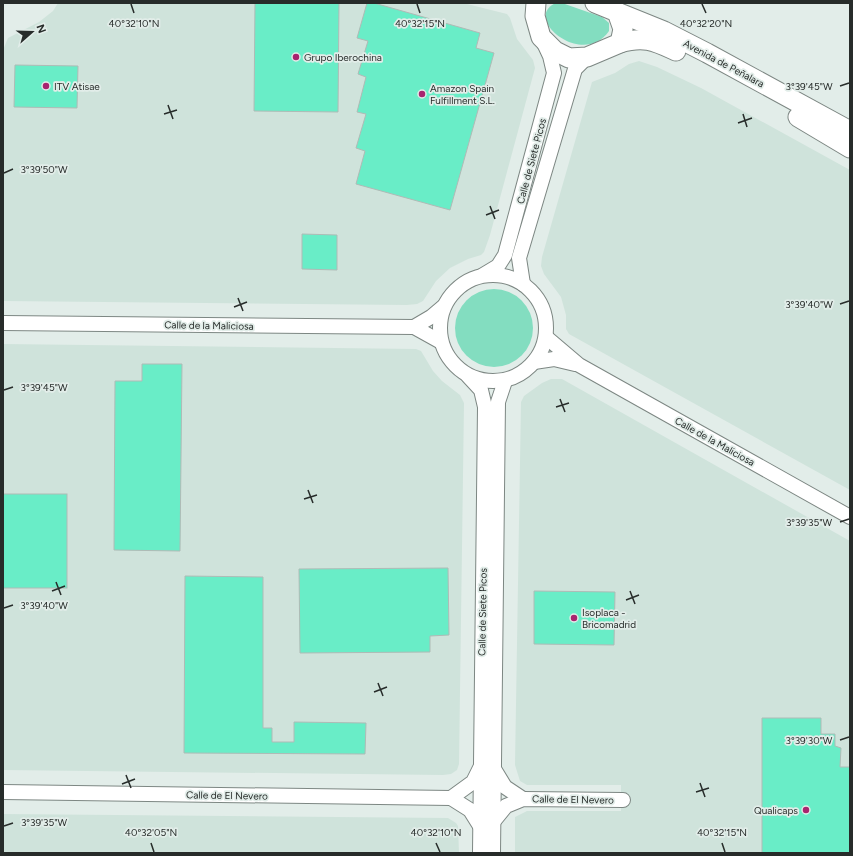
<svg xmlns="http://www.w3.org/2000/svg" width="853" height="856" font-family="Figtree,sans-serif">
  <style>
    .built { fill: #cfe3db }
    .green { fill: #83ddc0 }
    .building { fill: #69edc7; stroke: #afbbb6 }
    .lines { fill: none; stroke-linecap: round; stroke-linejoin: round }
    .street-casing { stroke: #7d8783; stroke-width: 16 }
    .secondary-casing { stroke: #7d8783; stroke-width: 21 }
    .street { stroke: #fff; stroke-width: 14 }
    .secondary { stroke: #fff; stroke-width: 19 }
    .ticks { fill: none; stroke: #272c2a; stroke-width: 1.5 }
    .poi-dot { fill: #a8246f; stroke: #e2ede9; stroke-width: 1.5 }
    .labels { text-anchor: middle; stroke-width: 3.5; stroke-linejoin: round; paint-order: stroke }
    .poi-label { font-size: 10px; fill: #272c2a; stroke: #e2ede9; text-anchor: start }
    .street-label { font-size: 10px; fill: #272c2a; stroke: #e2ede9 }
    .ticks-label { font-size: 10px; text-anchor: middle; fill: #272c2a; stroke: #e2ede9; stroke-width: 3.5; stroke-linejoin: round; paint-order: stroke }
  </style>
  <rect width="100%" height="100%" fill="#e2ede9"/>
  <!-- built -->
  <g class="built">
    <polygon points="58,3 463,3 507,14 510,18 517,39 533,60 535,68 490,235 484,252 481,255 468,259 450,268 436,281 423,301 417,304 407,305 3,301 3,50 8,38 39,22 53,11"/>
    <polygon points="639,61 657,67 701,88 850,170 850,490 569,334 566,329 566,315 561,297 544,274 541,266 542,257 592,82 615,73 629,64"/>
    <polygon points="3,344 416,349 421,351 433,371 442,381 460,395 464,403 459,764 457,770 451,774 443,775 3,770"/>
    <polygon points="551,379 562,379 850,541 850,853 515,853 515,817 527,811 621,811 621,785 527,785 520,781 515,765 521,402 524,396 542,383"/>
    <polygon points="3,814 448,818 456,823 458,826 459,853 3,853"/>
  </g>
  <!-- green -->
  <g class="green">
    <path d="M556 3H562L602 17 609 23V31C583 69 521 18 556 3Z"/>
    <circle cx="494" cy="328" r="39"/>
  </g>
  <!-- building -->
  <g class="building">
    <polygon points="255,3 339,3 338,112 254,111"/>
    <polygon points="367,3 374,3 480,33 476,48 494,53 450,210 356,184 365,151 356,148 366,114 357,112 366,77 358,74 368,41 357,38"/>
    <polygon points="15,65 78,66 77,108 14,107"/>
    <polygon points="302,234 337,235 337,270 302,269"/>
    <polygon points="142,364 182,364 180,551 114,550 115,381 142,381"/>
    <rect x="3" y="494" width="64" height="94"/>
    <polygon points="448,568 449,635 430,636 430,652 300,653 299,569"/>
    <polygon points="185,576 263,577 263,728 272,728 272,742 294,742 294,722 366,723 365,754 184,753"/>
    <polygon points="534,591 615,592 614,645 534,644"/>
    <polygon points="762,718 821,718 821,734 835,734 835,746 841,748 840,767 850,767 850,853 762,853"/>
  </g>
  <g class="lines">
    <defs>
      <g id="street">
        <circle cx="493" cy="328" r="53"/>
        <polyline points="483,275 498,266 505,255 554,73 550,56 543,41"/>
        <polyline points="523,284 519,258 575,69 587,57"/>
        <polyline points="3,323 414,327 441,342"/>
        <polyline points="414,327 431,317 444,306"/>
        <polyline points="546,337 579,365 850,517"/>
        <polyline points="534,362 554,359 575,364"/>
        <polyline points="468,376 481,390 485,407 480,853"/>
        <polyline points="494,769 505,787 523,799"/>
        <polyline points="3,792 451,798 470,810 480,826"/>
        <polyline points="451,798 473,782 480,768"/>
        <polyline points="493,822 506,806 523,799 623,800"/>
        <polyline points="493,853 498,402 505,381"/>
      </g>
      <g id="secondary">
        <polyline points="536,3 535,16 541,37 555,51 569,58 587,57 620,43 623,29 617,12 595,3"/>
        <polyline points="617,12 664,31 707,53 850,131"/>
        <path d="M620 43C644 36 654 41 676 51"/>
        <polyline points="798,117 850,148"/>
      </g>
    </defs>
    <!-- street casing -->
    <use href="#street" class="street-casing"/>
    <!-- secondary casing -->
    <use href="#secondary" class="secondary-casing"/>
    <!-- street -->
    <use href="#street" class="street"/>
    <!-- secondary -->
    <use href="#secondary" class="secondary"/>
  </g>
  <!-- ticks -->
  <path class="ticks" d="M131 4 134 13M417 4 420 13M702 4 706 13M840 86 849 83M168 105 173 119M164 114 177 110M743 114 747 127M738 123 752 118M4 173 13 169M490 206 495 219M486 215 499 210M238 298 243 311M840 304 849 301M234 307 247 302M4 390 13 387M560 399 565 412M556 407 569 403M308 490 313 503M304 499 317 495M840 522 849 519M56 582 61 595M52 591 65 586M630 591 635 604M626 600 639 595M4 608 13 605M378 683 383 696M374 692 387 687M840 740 849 737M126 775 131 788M700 783 705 797M122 784 135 779M696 792 709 788M4 826 13 823M151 843 154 852M436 843 440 852M722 843 725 852"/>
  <!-- markers -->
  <g class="poi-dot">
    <circle cx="296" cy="57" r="4"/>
    <circle cx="46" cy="86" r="4"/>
    <circle cx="422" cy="94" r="4"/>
    <circle cx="574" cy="618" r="4"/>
    <circle cx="806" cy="810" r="4"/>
  </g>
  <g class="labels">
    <!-- poi labels -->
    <g class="poi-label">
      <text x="304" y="61">Grupo Iberochina</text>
      <text x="54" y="90">ITV Atisae</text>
      <text x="430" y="92">Amazon Spain<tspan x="430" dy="12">Fulfillment S.L.</tspan></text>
      <text x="582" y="616">Isoplaca -<tspan x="582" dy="12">Bricomadrid</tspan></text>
      <text x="798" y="814" text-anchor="end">Qualicaps</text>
    </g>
    <!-- street labels -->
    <g class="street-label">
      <text transform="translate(724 63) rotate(28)" y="4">Avenida de Peñalara</text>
      <text transform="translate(531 161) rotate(-75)" y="4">Calle de Siete Picos</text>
      <text transform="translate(209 325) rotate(1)" y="4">Calle de la Maliciosa</text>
      <text transform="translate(715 441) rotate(29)" y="4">Calle de la Maliciosa</text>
      <text transform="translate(482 612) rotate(-89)" y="4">Calle de Siete Picos</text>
      <text transform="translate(227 795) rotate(1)" y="4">Calle de El Nevero</text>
      <text transform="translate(573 799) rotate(1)" y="4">Calle de El Nevero</text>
    </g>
  </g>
  <g class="ticks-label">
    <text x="134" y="27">40°32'10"N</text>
    <text x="420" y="27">40°32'15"N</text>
    <text x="706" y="27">40°32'20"N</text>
    <text x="809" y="90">3°39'45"W</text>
    <text x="44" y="173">3°39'50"W</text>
    <text x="809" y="308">3°39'40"W</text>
    <text x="44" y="391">3°39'45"W</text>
    <text x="809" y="526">3°39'35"W</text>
    <text x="44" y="609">3°39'40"W</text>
    <text x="809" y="744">3°39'30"W</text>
    <text x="44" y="826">3°39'35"W</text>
    <text x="151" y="836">40°32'05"N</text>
    <text x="436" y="836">40°32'10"N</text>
    <text x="722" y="836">40°32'15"N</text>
  </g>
  <!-- border -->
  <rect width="853" height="856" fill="none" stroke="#272c2a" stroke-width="8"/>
  <!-- north arrow -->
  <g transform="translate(32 32) rotate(70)" stroke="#e2ede9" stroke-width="3" paint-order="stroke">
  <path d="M0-3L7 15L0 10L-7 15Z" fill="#272c2a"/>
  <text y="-6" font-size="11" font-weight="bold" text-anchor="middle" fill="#272c2a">N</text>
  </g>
</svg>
